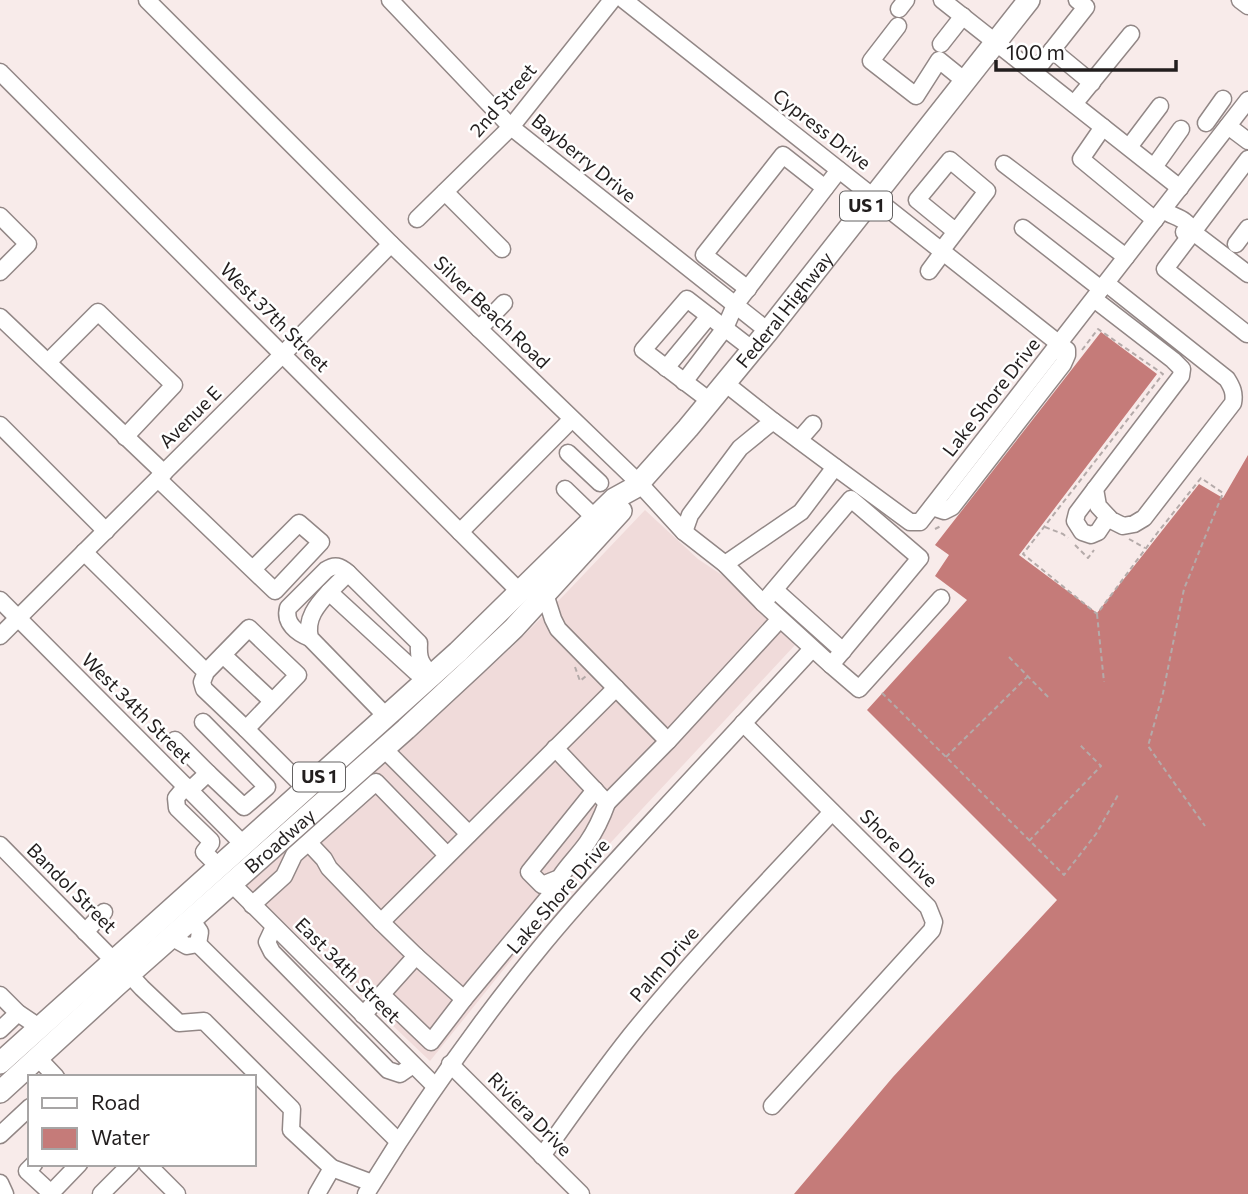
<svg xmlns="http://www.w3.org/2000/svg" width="1248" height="1194" font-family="Commissioner,sans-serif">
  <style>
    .built { fill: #f0dbda }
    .water { fill: #c57b79 }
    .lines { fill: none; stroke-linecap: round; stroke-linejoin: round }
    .minor-casing { stroke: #928786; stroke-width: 19 }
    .major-casing { stroke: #928786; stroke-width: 24 }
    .path { stroke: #b4aaa9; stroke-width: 2; stroke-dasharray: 5 3.5; stroke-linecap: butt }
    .minor { stroke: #fff; stroke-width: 16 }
    .major { stroke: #fff; stroke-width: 21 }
    .labels { text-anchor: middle; stroke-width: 5; stroke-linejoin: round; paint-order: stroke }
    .shield { fill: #fff; stroke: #646262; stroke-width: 2 }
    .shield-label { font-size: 18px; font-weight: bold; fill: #221e1e }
    .street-label { font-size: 19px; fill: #221e1e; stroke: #fff }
  </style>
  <rect width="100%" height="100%" fill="#f8ebea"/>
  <!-- built -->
  <polygon class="built" points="645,510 698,559 722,575 795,645 601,853 553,908 430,1061 246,886 352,794 438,713 512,647 566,593"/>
  <!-- water -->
  <polygon class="water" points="1101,332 1157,374 1019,555 1097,613 1199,484 1223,498 1248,455 1248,1194 794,1194 893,1077 1057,900 867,710 967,600 935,576 949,555 935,545"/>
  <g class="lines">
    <defs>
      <g id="minor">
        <polyline points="147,0 391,244 639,483 684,532 725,564 763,603 831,665"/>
        <polyline points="390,0 511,127 768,331"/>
        <polyline points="624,0 1067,350 1067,355 1063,364 952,507 944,511 932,507"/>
        <polyline points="942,0 1180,188"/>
        <polyline points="1240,0 1248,6"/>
        <polyline points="899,9 906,0"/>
        <polyline points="898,26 871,61 916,96 939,60 965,81"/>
        <polyline points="941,44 963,16"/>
        <polyline points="1052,50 1092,83"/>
        <polyline points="0,72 520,592"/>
        <polyline points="1034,73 1086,7 1077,0"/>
        <polyline points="1074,104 1131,34"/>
        <polyline points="1206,123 1223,99"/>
        <polyline points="1228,126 1248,141"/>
        <polyline points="1103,127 1081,159 1155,220"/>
        <polyline points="1129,147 1160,106"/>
        <polyline points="1004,164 1126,257"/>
        <polyline points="1154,167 1181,129"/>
        <polyline points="445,192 502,249"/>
        <path d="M1163 210C1175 218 1186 217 1193 232L1248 159"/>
        <polyline points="0,216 28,244 0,272"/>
        <polyline points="417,219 511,127 612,0"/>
        <polyline points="1023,228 1101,289"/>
        <polyline points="1184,232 1193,232 1248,274"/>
        <polyline points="1193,232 1165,269 1247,334"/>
        <polyline points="1236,244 1248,228"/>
        <polyline points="941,251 987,191 950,160 917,200 955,231"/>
        <polyline points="929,271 943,252"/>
        <polyline points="748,289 704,255 783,155 825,188"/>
        <path d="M1094 299 1173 360 1182 369 1181 376 1095 489 1098 506 1111 520 1123 526 1134 524 1144 518 1233 403C1235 393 1232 387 1227 379L1106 283"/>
        <polyline points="0,317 164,473"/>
        <polyline points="479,329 504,303"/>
        <polyline points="48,362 98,312 174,385 125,437"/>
        <polyline points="666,368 709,316"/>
        <polyline points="684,382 725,328 735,305 839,170"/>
        <polyline points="710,401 643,350 687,299 753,350"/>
        <polyline points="773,421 835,467"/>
        <polyline points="0,425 106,531"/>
        <polyline points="799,440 813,424"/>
        <polyline points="568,453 600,483"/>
        <polyline points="158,479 275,591 321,542 299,523 253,569"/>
        <polyline points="565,489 595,518"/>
        <polyline points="1095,489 1077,513 1075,521 1082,532 1091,535 1098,532 1108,517"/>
        <polyline points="460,532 572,419"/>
        <polyline points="684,532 690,515 740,448 773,421 725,383"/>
        <polyline points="84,552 206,672 249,628 298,675 246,729 204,689 202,682 206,672"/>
        <polyline points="725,564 801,512 835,467 910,522 920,522 1248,100"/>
        <polyline points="775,590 843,651"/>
        <path d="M329 592C317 605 305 619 310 638L387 717"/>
        <polyline points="545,594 553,619 558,629 668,741"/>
        <polyline points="0,600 244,845"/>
        <polyline points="763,603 851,499 920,558 831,665 859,689 941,598"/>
        <polyline points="0,636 283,354 391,244"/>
        <path d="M310 638C297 633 284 623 288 608L326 570C335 564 340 566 348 573"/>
        <polyline points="223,655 272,701"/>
        <path d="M425 668 416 672 329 592 348 573 419 643C418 660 421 663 432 676"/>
        <polyline points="743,723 928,907 934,922 932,930 772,1106"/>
        <polyline points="246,729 306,789"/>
        <polyline points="175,740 208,773"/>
        <polyline points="383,748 469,834"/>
        <polyline points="555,748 607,803 668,741 780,619"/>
        <polyline points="186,786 176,798 177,808 211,841 211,843 204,852 219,867"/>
        <polyline points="190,790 208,773 244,807 267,787 203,722"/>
        <polyline points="309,843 324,859 329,868 381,922 616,688"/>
        <polyline points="0,845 114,961"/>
        <polyline points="557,879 542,885 529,872 595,790"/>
        <polyline points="231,883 435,1086"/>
        <polyline points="252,905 284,876 294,855 376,782 447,855"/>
        <polyline points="381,922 416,956 464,999"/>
        <polyline points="274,927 267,942 272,952 388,1070 400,1074 413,1065"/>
        <polyline points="85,932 104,912"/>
        <polyline points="171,937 187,946 198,944 200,932 191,919"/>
        <polyline points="198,944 398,1141"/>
        <polyline points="129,974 142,988 179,1023 204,1021 292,1109 291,1130 332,1168 372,1183"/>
        <polyline points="0,995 18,1013 39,1027"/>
        <path d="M382 995 431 1042 464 999 552 893C560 872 574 861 587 843 596 830 602 817 607 803"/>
        <polyline points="363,1015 416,956"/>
        <polyline points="0,1030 18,1013"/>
        <polyline points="37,1057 56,1077"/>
        <polyline points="450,1064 581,1194"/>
        <polyline points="0,1135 30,1107"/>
        <path d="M542 1156C571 1115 600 1074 631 1035 694 957 764 885 832 812"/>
        <polyline points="34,1164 27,1171 52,1194"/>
        <polyline points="147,1164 177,1194"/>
        <polyline points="0,1183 5,1194"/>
        <polyline points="51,1193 79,1164"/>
        <polyline points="101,1194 131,1164"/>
        <polyline points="317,1194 332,1168"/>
        <path d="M366 1194C420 1106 478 1023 544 943 581 898 621 855 660 813 711 758 762 703 812 649"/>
      </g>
      <g id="major">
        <path id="s1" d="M0 1063 458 652 614 499 634 488 639 483 688 428 768 331 1029 0"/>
        <path id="s2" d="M0 1092 117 985 406 729 476 664 514 628 621 511"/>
      </g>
    </defs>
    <!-- minor casing -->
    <use href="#minor" class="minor-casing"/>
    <!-- major casing -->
    <use href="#major" class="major-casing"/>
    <!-- path -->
    <g class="path">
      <polyline points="1082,350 1098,329 1163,374 1023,554 1097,614 1158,532 1201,478 1223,493 1184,589 1163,693 1148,746 1205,826"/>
      <polyline points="1045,527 1063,534 1068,538"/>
      <polyline points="935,529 941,526"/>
      <polyline points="1129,539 1145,548"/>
      <polyline points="1075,545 1088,558 1094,550"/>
      <polyline points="1097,614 1104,682"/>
      <polyline points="1009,657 1050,699"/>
      <polyline points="575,667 580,681 586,676"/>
      <polyline points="882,693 1064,875 1096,834 1118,795"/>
      <polyline points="946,757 1028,676"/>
      <polyline points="1029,841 1101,766 1079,744"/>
    </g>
    <!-- minor -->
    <use href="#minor" class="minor"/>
    <!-- major -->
    <use href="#major" class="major"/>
  </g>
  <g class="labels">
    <!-- shield labels -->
    <g class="shield">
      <rect x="840" y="191.5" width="52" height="29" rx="5"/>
      <rect x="293" y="762.5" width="52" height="29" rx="5"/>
    </g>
    <g class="shield-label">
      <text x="866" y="212">US 1</text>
      <text x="319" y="783">US 1</text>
    </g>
    <!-- street labels -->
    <g class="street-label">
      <text transform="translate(503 100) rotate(-49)" y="7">2nd Street</text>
      <text transform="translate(822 129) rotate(38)" y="7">Cypress Drive</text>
      <text transform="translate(584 158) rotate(39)" y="7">Bayberry Drive</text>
      <text dy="7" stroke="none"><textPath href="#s1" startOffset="1090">Federal Highway</textPath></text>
      <text transform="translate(492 312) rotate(44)" y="7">Silver Beach Road</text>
      <text transform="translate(275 317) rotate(45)" y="7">West 37th Street</text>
      <text transform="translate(991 397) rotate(-52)" y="7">Lake Shore Drive</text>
      <text transform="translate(190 417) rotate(-45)" y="7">Avenue E</text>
      <text transform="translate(137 708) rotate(45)" y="7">West 34th Street</text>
      <text dy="7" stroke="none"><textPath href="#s2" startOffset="376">Broadway</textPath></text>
      <text transform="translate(899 848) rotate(45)" y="7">Shore Drive</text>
      <text transform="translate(72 888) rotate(45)" y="7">Bandol Street</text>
      <text transform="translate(558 896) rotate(-49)" y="7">Lake Shore Drive</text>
      <text transform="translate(664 964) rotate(-49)" y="7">Palm Drive</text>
      <text transform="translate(348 970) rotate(45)" y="7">East 34th Street</text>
      <text transform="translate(530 1114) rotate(45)" y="7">Riviera Drive</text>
    </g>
  </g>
  <!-- legend -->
  <rect x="28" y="1075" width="228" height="91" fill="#ffffff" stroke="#a7a5a5" stroke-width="2"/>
  <rect x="42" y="1098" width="35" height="10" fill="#ffffff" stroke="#a7a5a5" stroke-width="2"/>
  <text x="91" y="1110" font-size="21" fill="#221e1e">Road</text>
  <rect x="42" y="1128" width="35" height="21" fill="#c57b79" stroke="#a7a5a5" stroke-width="2"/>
  <text x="91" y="1145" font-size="21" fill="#221e1e">Water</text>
  <!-- scale -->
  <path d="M996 60v10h180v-10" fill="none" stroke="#221e1e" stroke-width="3.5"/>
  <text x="1006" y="60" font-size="21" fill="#221e1e" stroke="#ffffff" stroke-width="5" paint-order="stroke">100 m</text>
</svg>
